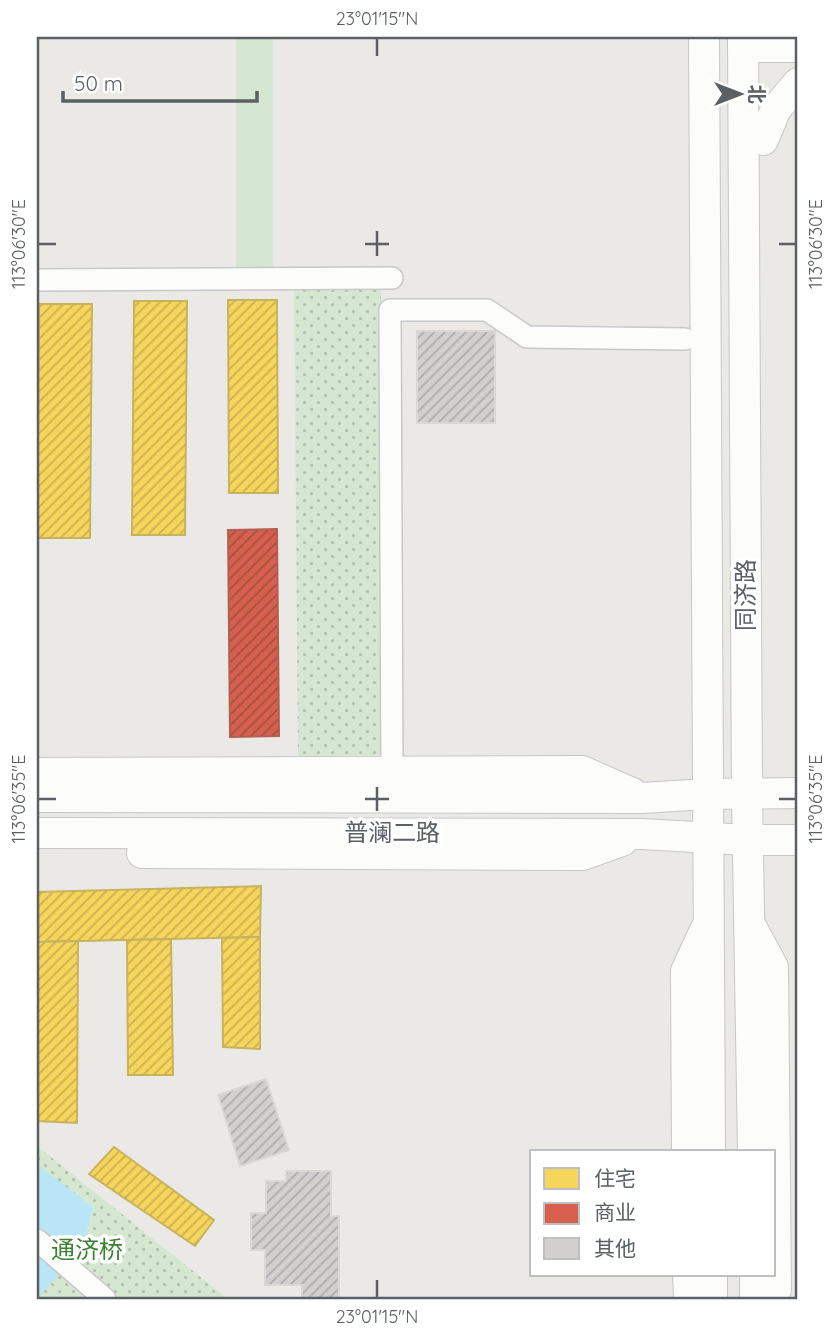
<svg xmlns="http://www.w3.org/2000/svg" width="835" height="1336" font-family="Quicksand,'Noto Sans SC',sans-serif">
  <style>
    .green { fill: #d6e7d1 }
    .park { fill: url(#park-dots) }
    .water { fill: #b9e5f6 }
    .homes { fill: url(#homes-hatch); stroke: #c8b25e; stroke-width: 2 }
    .shops { fill: url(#shops-hatch); stroke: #b16054; stroke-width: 2 }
    .building { fill: url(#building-hatch); stroke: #dad8d5; stroke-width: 2 }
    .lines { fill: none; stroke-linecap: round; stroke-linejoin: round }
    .street-casing { stroke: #c7c8c8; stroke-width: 24 }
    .secondary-casing { stroke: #c6c7c7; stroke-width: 32 }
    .street { stroke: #fcfcfb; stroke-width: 21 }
    .secondary { stroke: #fcfcfb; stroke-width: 30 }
    .ticks { fill: none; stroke: #5b6064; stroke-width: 2.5 }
    .labels { text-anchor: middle; stroke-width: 7; stroke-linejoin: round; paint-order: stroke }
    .street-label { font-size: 24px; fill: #5b6064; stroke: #fff }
    .park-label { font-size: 24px; fill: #3d8136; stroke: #fff }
    .neatline { fill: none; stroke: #5b6064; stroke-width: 2.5 }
    .ticks-label { font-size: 18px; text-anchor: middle; fill: #5b6064 }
  </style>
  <defs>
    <pattern id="park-dots" width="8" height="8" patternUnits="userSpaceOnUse" patternTransform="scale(1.75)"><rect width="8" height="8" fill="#d6e7d1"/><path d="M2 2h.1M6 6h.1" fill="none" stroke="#b1bfad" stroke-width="1.8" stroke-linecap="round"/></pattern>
    <pattern id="homes-hatch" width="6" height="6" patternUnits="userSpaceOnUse" patternTransform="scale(1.75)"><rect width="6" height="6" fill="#f6d55c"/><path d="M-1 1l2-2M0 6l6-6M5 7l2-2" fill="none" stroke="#cab050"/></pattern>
    <pattern id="shops-hatch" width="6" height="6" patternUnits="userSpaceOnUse" patternTransform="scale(1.75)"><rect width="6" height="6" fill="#d6604d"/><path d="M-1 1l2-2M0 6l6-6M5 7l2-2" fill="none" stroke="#a74f41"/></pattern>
    <pattern id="building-hatch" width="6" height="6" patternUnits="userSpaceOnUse" patternTransform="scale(1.75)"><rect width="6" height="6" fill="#d2d0cf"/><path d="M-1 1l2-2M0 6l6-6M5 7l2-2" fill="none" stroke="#adacac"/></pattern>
  </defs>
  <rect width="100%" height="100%" fill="#ebe9e6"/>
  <!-- green -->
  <polygon class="green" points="236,37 273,37 273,272 236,271"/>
  <!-- park -->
  <g class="park">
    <polygon points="294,287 381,287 383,755 298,756"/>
    <polygon points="37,1146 228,1299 37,1299"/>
  </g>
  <!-- water -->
  <polygon class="water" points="39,1166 93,1207 83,1247 37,1299 37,1168"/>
  <!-- homes -->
  <g class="homes">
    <polygon points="228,300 277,300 278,493 229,493"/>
    <polygon points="134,301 187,301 185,535 132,535"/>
    <polygon points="39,304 92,304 90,538 37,538"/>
    <rect x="797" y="619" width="1" height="76"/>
    <polygon points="261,886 260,937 37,942 37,892"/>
    <polygon points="260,937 260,1049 223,1047 222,938"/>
    <polygon points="171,939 173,1075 128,1075 127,940"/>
    <polygon points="78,941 77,1123 37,1121 37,942"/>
    <polygon points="114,1147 214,1220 195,1246 89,1174"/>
  </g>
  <!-- shops -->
  <polygon class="shops" points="277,529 279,736 230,737 228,530"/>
  <!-- building -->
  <g class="building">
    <rect x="417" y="331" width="78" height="92"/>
    <polygon points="266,1079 289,1150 240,1166 218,1095"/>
    <polygon points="286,1171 331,1171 331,1216 339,1216 339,1299 302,1299 302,1285 265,1285 265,1250 251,1250 251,1213 266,1213 266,1181 286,1181"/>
  </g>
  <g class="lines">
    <defs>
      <g id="street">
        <polyline points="37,280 392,278"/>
        <polyline points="392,772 390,310 487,310 527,337 685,339"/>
        <polyline points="37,1240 105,1299"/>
      </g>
      <g id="secondary">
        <polyline points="704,37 710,1152"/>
        <polyline points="743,37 747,793 753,1152"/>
        <polyline points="743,47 798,47"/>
        <polyline points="763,140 776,109 798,83"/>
        <polyline points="37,773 582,771 632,793"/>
        <polyline points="37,797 642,798 707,794 798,793"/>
        <polyline points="37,833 642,834 747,840 798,840"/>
        <polyline points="142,853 583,855 622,841"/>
        <polyline points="752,928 773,967 776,1290 770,1299"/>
        <polyline points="687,1152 686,971 705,930"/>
        <polyline points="688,1275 689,1299"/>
        <polyline points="712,1275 712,1299"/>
        <polyline points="755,1275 755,1299"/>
      </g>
    </defs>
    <!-- street casing -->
    <use href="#street" class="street-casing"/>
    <!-- secondary casing -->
    <use href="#secondary" class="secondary-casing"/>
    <!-- street -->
    <use href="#street" class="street"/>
    <!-- secondary -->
    <use href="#secondary" class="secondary"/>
  </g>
  <!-- ticks -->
  <path class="ticks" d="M377 38V56M377 231V256M38 244H56M365 244H389M779 244H796M377 787V811M38 799H56M365 799H389M779 799H796M377 1280V1298"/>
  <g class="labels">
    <!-- street labels -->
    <g class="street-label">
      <text transform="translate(746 595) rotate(-90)" y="8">同济路</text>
      <text x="392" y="841">普澜二路</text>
    </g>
    <!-- park labels -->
    <g class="park-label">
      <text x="87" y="1258">通济桥</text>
    </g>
  </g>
  <!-- border -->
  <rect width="835" height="1336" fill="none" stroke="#ffffff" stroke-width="77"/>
  <!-- legend -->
  <rect x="530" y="1150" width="245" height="126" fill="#ffffff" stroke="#bdbfc1" stroke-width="2"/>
  <rect x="544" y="1168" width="35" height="21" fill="#f6d55c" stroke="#bdbfc1" stroke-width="2"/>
  <text x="594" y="1186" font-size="21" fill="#5b6064">住宅</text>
  <rect x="544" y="1203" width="35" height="21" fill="#d6604d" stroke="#bdbfc1" stroke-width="2"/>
  <text x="594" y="1220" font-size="21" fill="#5b6064">商业</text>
  <rect x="544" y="1238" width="35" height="21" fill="#d2d0cf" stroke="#bdbfc1" stroke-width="2"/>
  <text x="594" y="1256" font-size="21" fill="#5b6064">其他</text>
  <!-- north arrow -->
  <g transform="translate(740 94) rotate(90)" stroke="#ffffff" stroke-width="5" paint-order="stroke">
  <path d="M0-5L12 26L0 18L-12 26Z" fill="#5b6064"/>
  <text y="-10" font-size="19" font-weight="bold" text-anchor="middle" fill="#5b6064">北</text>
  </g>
  <!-- scale -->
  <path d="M63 91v10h194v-10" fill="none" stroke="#5b6064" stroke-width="3.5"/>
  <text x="74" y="91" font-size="21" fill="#5b6064" stroke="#ffffff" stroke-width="5" paint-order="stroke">50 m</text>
  <rect x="38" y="38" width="758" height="1260" class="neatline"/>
  <g class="ticks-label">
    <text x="377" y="25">23°01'15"N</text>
    <text transform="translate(816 244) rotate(-90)" y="6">113°06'30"E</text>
    <text transform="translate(19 244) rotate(-90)" y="6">113°06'30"E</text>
    <text transform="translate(816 799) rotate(-90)" y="6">113°06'35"E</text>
    <text transform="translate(19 799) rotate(-90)" y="6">113°06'35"E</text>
    <text x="377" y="1323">23°01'15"N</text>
  </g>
</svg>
